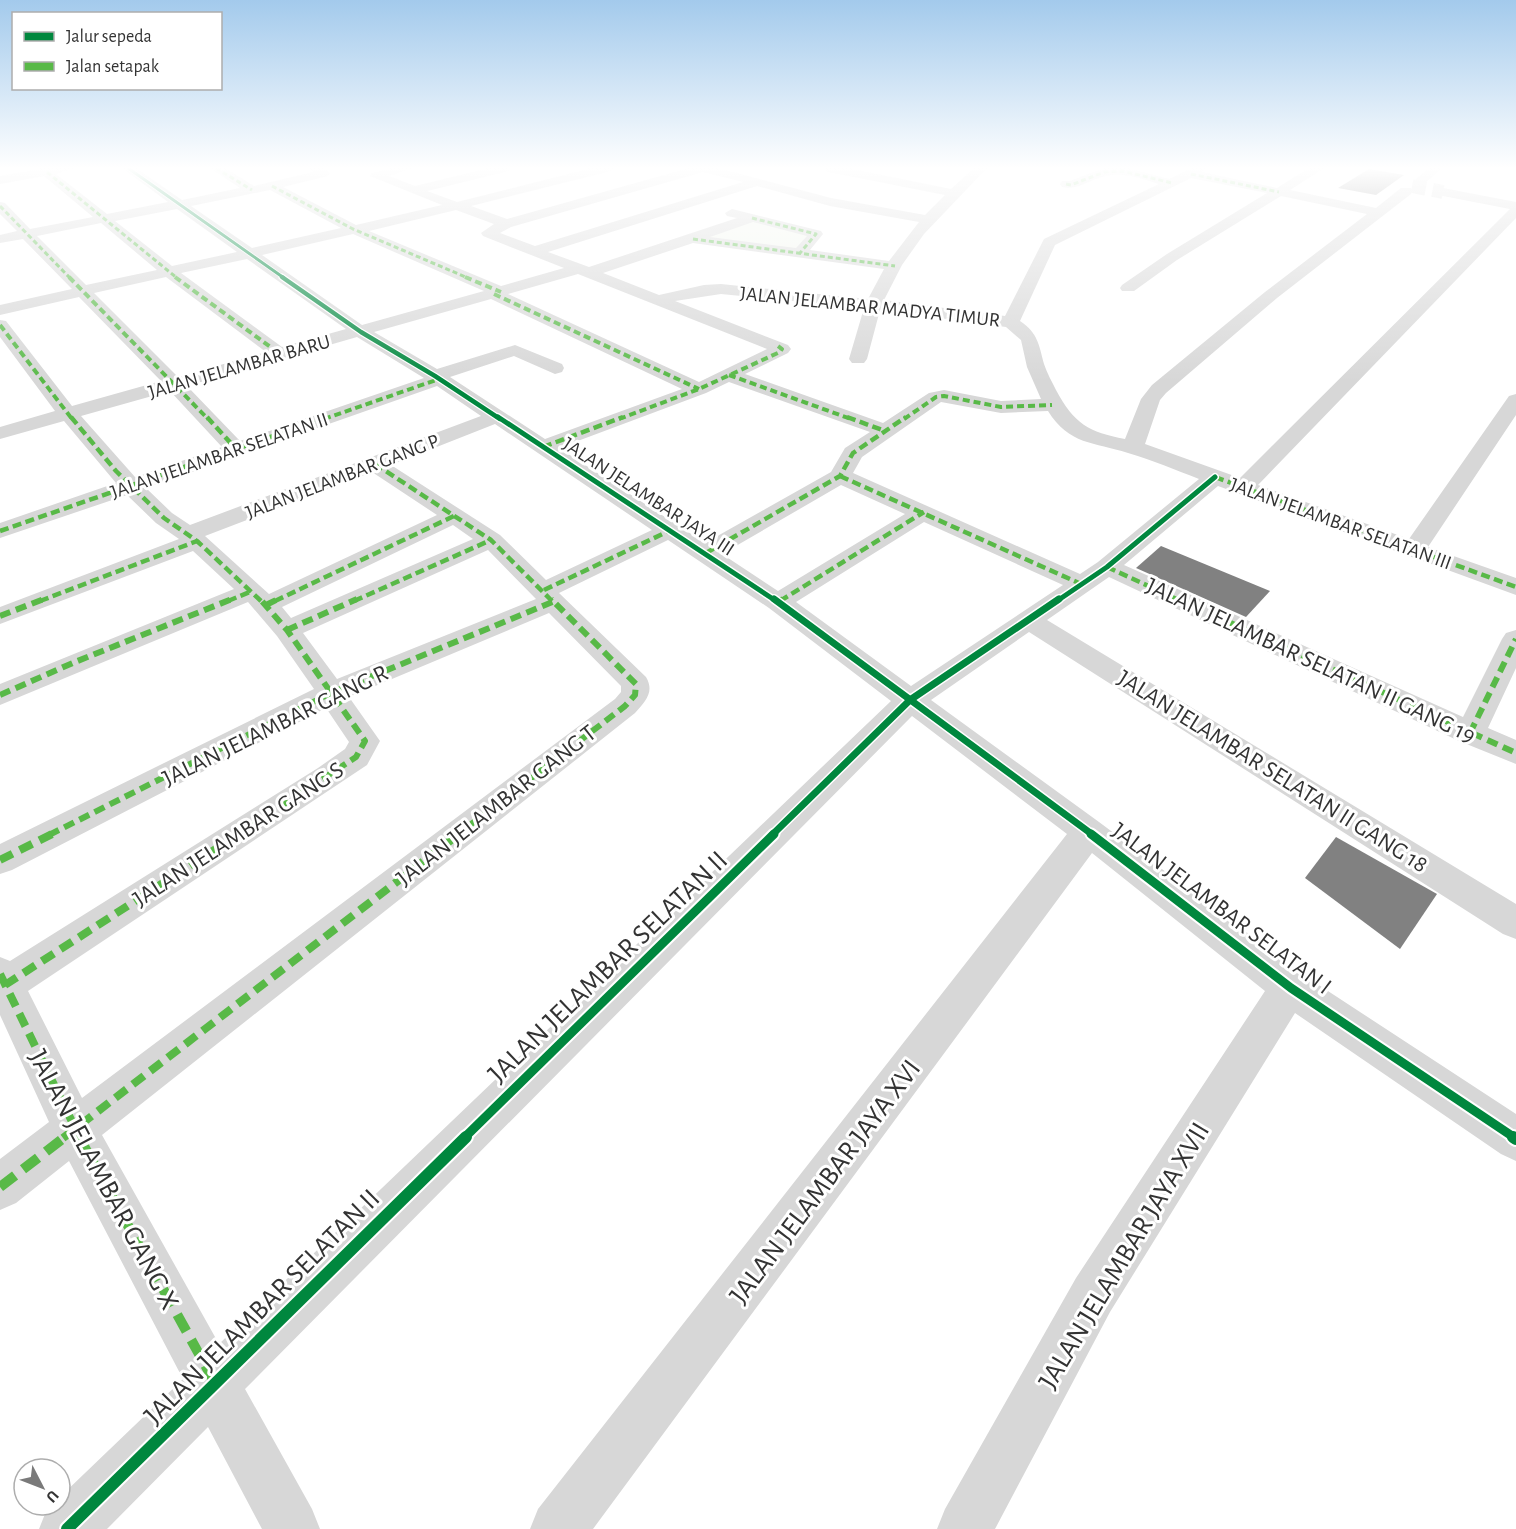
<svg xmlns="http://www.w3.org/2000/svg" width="1516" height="1529" font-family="'Alegreya Sans',sans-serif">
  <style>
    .green { fill: #f1f5ed }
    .building { fill: #818181 }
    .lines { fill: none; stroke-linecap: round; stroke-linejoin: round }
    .minor-tunnel { stroke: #d6d6d6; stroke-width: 14; stroke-dasharray: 14 7; stroke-linecap: butt }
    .minor { fill: #d7d7d7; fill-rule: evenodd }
    .quiet-far5 { stroke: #58b947; stroke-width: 3; stroke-dasharray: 5 3; stroke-linecap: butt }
    .quiet-far4 { stroke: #58b947; stroke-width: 4; stroke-dasharray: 7 4; stroke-linecap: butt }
    .quiet-far3 { stroke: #58b947; stroke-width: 4.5; stroke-dasharray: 9 4.5; stroke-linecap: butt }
    .quiet-far2 { stroke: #58b947; stroke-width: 6; stroke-dasharray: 11 6; stroke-linecap: butt }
    .quiet-far1 { stroke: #58b947; stroke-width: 8; stroke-dasharray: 14 8; stroke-linecap: butt }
    .quiet { stroke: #58b947; stroke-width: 10; stroke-dasharray: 19 10; stroke-linecap: butt }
    .cycleway-far5-casing { stroke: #fff; stroke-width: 4.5 }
    .cycleway-far4-casing { stroke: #fff; stroke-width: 7 }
    .cycleway-far3-casing { stroke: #fff; stroke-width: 8 }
    .cycleway-far2-casing { stroke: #fff; stroke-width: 10 }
    .cycleway-far1-casing { stroke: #fff; stroke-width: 13 }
    .cycleway-casing { stroke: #fff; stroke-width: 16 }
    .cycleway-far5 { stroke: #00873e; stroke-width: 3 }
    .cycleway-far4 { stroke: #00873e; stroke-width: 4.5 }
    .cycleway-far3 { stroke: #00873e; stroke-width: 5 }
    .cycleway-far2 { stroke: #00873e; stroke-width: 7 }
    .cycleway-far1 { stroke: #00873e; stroke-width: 9 }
    .cycleway { stroke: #00873e; stroke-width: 12 }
    .labels { text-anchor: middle; stroke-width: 6; stroke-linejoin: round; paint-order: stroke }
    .far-street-label { font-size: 20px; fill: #333; stroke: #fff }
    .street-label { font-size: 24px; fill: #333; stroke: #fff }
    .near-street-label { font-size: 28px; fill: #333; stroke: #fff }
  </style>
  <rect width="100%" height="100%" fill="#fff"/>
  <!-- green -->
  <polygon class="green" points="751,220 816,234 795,252 701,239"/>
  <!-- building -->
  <g class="building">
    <polygon points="1369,169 1404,175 1376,195 1338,188"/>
    <polygon points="1161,546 1270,591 1246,617 1136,568"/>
    <polygon points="1336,837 1437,894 1400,949 1305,878"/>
  </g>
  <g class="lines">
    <!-- minor-tunnel -->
    <polyline class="minor-tunnel" points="1412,186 1443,192"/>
    <!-- minor -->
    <g class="minor">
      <path d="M45 168H73L56 174 107 214 168 202 122 168H136L182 200 240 188 210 168H225L254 186 313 172 308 168H324L330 173 328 176 283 187 356 225 442 205 370 176 372 173 392 168H413L389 176 415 186 489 168H511L509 171 427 191 457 202 592 168H613L611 171 471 206 507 219 689 168H718L831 198 925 215 945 195 828 172 822 168H847L951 189 974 168H987L924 234 902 265 884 300 1005 316 1044 239 1159 184C1142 179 1124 172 1107 176 1091 178 1079 191 1062 187L1060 184 1062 181H1070L1104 168H1127L1169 179 1191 168H1207L1202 172 1277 188 1309 168H1324L1290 190 1376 208 1401 188H1411L1412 191 1411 194 1277 298 1166 393 1160 400 1145 444 1240 478 1510 209 1438 195 1437 192 1438 189 1443 188 1516 202V218L1258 485 1409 539 1509 396 1516 394V415L1428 547 1516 578V595L1218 486 1124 565 1463 717 1502 639 1506 633 1516 630V668L1488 728 1516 740V764L1459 741 1109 577 1047 620 1516 904V939L1503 934 1029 632 931 700 1099 822 1305 976 1516 1114V1161L1501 1154 1295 1013 1110 1312 995 1529H937L945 1509 1076 1278 1265 991 1092 853 593 1529H530L538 1509 1067 834 912 716 245 1389 312 1509 320 1529H262L208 1427 107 1529H39L47 1509 51 1505H60V1497L183 1379 69 1161 16 1203 0 1210V1159L49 1122 0 1015V957L10 961 318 768 345 749 349 742 326 708 12 870 0 874V844L314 689 277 636 248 602 0 705V684L234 589 193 551 0 624V607L179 539 156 523 127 495 0 538V523L116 483 64 421 0 439V427L55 411 0 337V320L6 321 72 406 161 381 79 297 0 315V305L72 289 23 239 0 243V235L17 231 0 214V202L5 203 30 229 93 217 44 176 0 184V176ZM703 172 743 182 535 246 500 233 511 227ZM1191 178 1267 193 1167 254 1122 285 1120 288 1122 291H1134L1177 260 1281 196 1367 214 1265 292 1152 385 1141 399 1125 439C1089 432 1074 424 1056 390 1052 382 1047 373 1044 364 1039 345 1038 333 1020 321L1055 245ZM757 186 830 206 919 222 889 261 810 250 823 234 821 231 732 209 725 213 727 216 737 218 589 267 548 252ZM270 190 341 228 252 248 191 206ZM177 209 237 252 172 266 115 221ZM456 210 494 224 481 233 483 236 564 268 501 286 369 231ZM753 222 807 236 796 248 710 237ZM101 223 157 270 86 285 37 236ZM353 234 484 291 362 325 262 255ZM693 243 884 269 868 299 721 284 704 285 659 295 603 273ZM247 259 346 329 282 347 181 273ZM578 274 767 349 699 382 508 294ZM166 277 266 352 178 377 94 293ZM721 294 864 308 849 359 852 363H864L867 359 880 310 1006 327 1021 340 1027 367 1041 399 1001 401 944 390 929 393 883 423 745 374 788 353 791 349 788 345 675 301ZM491 299 682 389 545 439 450 377 514 356 555 374 562 372 564 368 562 364 515 345 437 369 374 332ZM357 337 424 378 240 441 187 386ZM729 382 870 432 845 448 831 472 705 543 559 448 706 393ZM437 386 481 416 190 525 172 513 146 488ZM170 391 222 447 135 477 81 416ZM941 402 1001 413 1048 411C1069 445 1094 442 1128 453 1152 460 1176 470 1199 479L1098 562 1080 574 853 473 862 457ZM495 424 652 530 546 580 500 535 391 465ZM372 472 437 515 269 594 205 536ZM841 485 905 514 778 591 722 554ZM924 522 1063 585 911 686 796 602ZM453 525 473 539 291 618 282 607ZM668 540 769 608 891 701 219 1344 102 1135 635 713C645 702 655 692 646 677L559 593ZM488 550 536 599 337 679 303 633ZM549 613 621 686V692L615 699 82 1098 28 991 367 765 380 741 349 697Z"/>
      <polygon points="1429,168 1443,168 1426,182 1418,182 1416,179"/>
    </g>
    <!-- quiet-far5 -->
    <g class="quiet-far5">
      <polyline points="216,168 252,190"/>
      <polyline points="47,172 177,278"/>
      <polyline points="1191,174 1279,192"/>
      <polyline points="1066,184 1071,185 1104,172 1123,171 1172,183"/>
      <polyline points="272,186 353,229 468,278"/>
      <polyline points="0,206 70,278"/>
      <polyline points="752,218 816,234 800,253"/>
      <polyline points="693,239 895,266"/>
    </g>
    <!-- quiet-far4 -->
    <g class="quiet-far4">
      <polyline points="69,277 208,419"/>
      <polyline points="175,277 280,354"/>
      <polyline points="465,277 501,292"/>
      <polyline points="494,294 699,389"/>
      <polyline points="0,325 72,419"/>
      <polyline points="729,375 851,419"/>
      <polyline points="324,419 439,379"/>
      <polyline points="619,419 699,389 780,352 782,349 778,346"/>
      <polyline points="904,419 936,397 944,396 1001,407 1052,405"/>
    </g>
    <!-- quiet-far3 -->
    <g class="quiet-far3">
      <polyline points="71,417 116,471 164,518 197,541 261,601"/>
      <polyline points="207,417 237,450"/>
      <polyline points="847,417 885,431"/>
      <polyline points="543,447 623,417"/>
      <polyline points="375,464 491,540 552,601"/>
      <polyline points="840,476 1081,584"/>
      <polyline points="1215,477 1516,587"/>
      <polyline points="0,531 328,417"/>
      <polyline points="706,553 840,476 853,453 906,417"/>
      <polyline points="1107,567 1181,601"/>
      <polyline points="544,590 671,530"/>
      <polyline points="40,601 197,541"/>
      <polyline points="228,601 252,591"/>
      <polyline points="275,601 454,516"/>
      <polyline points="354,601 491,540"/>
      <polyline points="780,601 924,512"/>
    </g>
    <!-- quiet-far2 -->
    <g class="quiet-far2">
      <polyline points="1178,599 1516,753"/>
      <polyline points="778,602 783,599"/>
      <polyline points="266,605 278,599"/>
      <polyline points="0,616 44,599"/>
      <polyline points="287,630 357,599"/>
      <polyline points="0,695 75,662 232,599"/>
      <polyline points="1470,733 1516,639"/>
      <polyline points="49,835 331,693 555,601"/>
      <polyline points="237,835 356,757 365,741 287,630 260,599"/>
      <polyline points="457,835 625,706 635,695 636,684 551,599"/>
    </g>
    <!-- quiet-far1 -->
    <g class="quiet-far1">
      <polyline points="0,860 52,834"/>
      <polyline points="0,974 80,1138"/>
      <polyline points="5,985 239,834"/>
      <polyline points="63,1138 459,834"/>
    </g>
    <!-- quiet -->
    <g class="quiet">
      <polyline points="79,1137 215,1383"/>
      <polyline points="0,1187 65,1137"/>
    </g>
    <defs>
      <polyline id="cycleway-far5" points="128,168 284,278"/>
      <polyline id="cycleway-far4" points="282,277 361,332 435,376 500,419"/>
      <g id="cycleway-far3">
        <polyline points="498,417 776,601"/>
        <polyline points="1057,601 1107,567 1215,477"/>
      </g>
      <g id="cycleway-far2">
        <polyline points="774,599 1093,835"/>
        <polyline points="772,835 910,700 1059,599"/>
      </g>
      <g id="cycleway-far1">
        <polyline points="1091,834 1291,988 1515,1138"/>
        <polyline points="464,1138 774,834"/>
      </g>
      <g id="cycleway">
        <polyline points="1513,1137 1516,1139"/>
        <polyline points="67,1529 466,1137"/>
      </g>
    </defs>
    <!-- cycleway-far5 casing -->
    <use href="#cycleway-far5" class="cycleway-far5-casing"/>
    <!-- cycleway-far4 casing -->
    <use href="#cycleway-far4" class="cycleway-far4-casing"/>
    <!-- cycleway-far3 casing -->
    <use href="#cycleway-far3" class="cycleway-far3-casing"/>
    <!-- cycleway-far2 casing -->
    <use href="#cycleway-far2" class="cycleway-far2-casing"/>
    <!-- cycleway-far1 casing -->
    <use href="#cycleway-far1" class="cycleway-far1-casing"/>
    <!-- cycleway casing -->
    <use href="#cycleway" class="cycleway-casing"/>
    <!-- cycleway-far5 -->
    <use href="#cycleway-far5" class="cycleway-far5"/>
    <!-- cycleway-far4 -->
    <use href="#cycleway-far4" class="cycleway-far4"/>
    <!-- cycleway-far3 -->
    <use href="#cycleway-far3" class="cycleway-far3"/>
    <!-- cycleway-far2 -->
    <use href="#cycleway-far2" class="cycleway-far2"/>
    <!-- cycleway-far1 -->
    <use href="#cycleway-far1" class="cycleway-far1"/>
    <!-- cycleway -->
    <use href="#cycleway" class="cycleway"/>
  </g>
  <!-- sky -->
  <linearGradient id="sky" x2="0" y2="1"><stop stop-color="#a3caec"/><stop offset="0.44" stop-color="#fff"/><stop offset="1" stop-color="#fff" stop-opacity="0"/></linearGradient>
  <rect width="1516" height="382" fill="url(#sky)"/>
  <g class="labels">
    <!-- far-street labels -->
    <g class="far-street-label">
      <text transform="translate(870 306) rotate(6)" y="7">JALAN JELAMBAR MADYA TIMUR</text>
      <text transform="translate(239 366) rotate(-16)" y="7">JALAN JELAMBAR BARU</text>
      <text transform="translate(219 455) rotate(-19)" y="7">JALAN JELAMBAR SELATAN II</text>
      <text transform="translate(342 476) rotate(-21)" y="7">JALAN JELAMBAR GANG P</text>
      <text transform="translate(649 496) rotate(33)" y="7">JALAN JELAMBAR JAYA III</text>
      <text transform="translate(1341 523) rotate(20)" y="7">JALAN JELAMBAR SELATAN III</text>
    </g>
    <!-- street labels -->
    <g class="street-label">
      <text transform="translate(1311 660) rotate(25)" y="8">JALAN JELAMBAR SELATAN II GANG 19</text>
      <text transform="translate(275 725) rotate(-26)" y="8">JALAN JELAMBAR GANG R</text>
      <text transform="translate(1273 771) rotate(32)" y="8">JALAN JELAMBAR SELATAN II GANG 18</text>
      <text transform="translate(496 805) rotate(-38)" y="8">JALAN JELAMBAR GANG T</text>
      <text transform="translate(238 834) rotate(-33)" y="8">JALAN JELAMBAR GANG S</text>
      <text transform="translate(1222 908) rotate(37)" y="8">JALAN JELAMBAR SELATAN I</text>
    </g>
    <!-- near-street labels -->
    <g class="near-street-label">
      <text transform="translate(607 966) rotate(-44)" y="10">JALAN JELAMBAR SELATAN II</text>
      <text transform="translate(105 1179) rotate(62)" y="10">JALAN JELAMBAR GANG X</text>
      <text transform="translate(824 1181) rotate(-53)" y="10">JALAN JELAMBAR JAYA XVI</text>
      <text transform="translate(1123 1255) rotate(-59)" y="10">JALAN JELAMBAR JAYA XVII</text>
      <text transform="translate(261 1306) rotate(-45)" y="10">JALAN JELAMBAR SELATAN II</text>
    </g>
  </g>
  <!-- legend -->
  <rect x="12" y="12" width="210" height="78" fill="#ffffff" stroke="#adadad" stroke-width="1.5"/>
  <rect x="24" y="32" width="30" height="9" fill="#00873e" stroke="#adadad" stroke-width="1.5"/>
  <text x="66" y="42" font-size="18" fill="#333333">Jalur sepeda</text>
  <rect x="24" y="62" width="30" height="9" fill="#58b947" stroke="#adadad" stroke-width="1.5"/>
  <text x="66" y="72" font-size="18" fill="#333333">Jalan setapak</text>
  <!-- north arrow -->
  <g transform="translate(42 1487) rotate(132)"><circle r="28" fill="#ffffff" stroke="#adadad" stroke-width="1.5"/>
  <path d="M0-4.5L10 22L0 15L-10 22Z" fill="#7a7a7a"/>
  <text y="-9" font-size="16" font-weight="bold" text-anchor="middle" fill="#333333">U</text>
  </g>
</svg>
